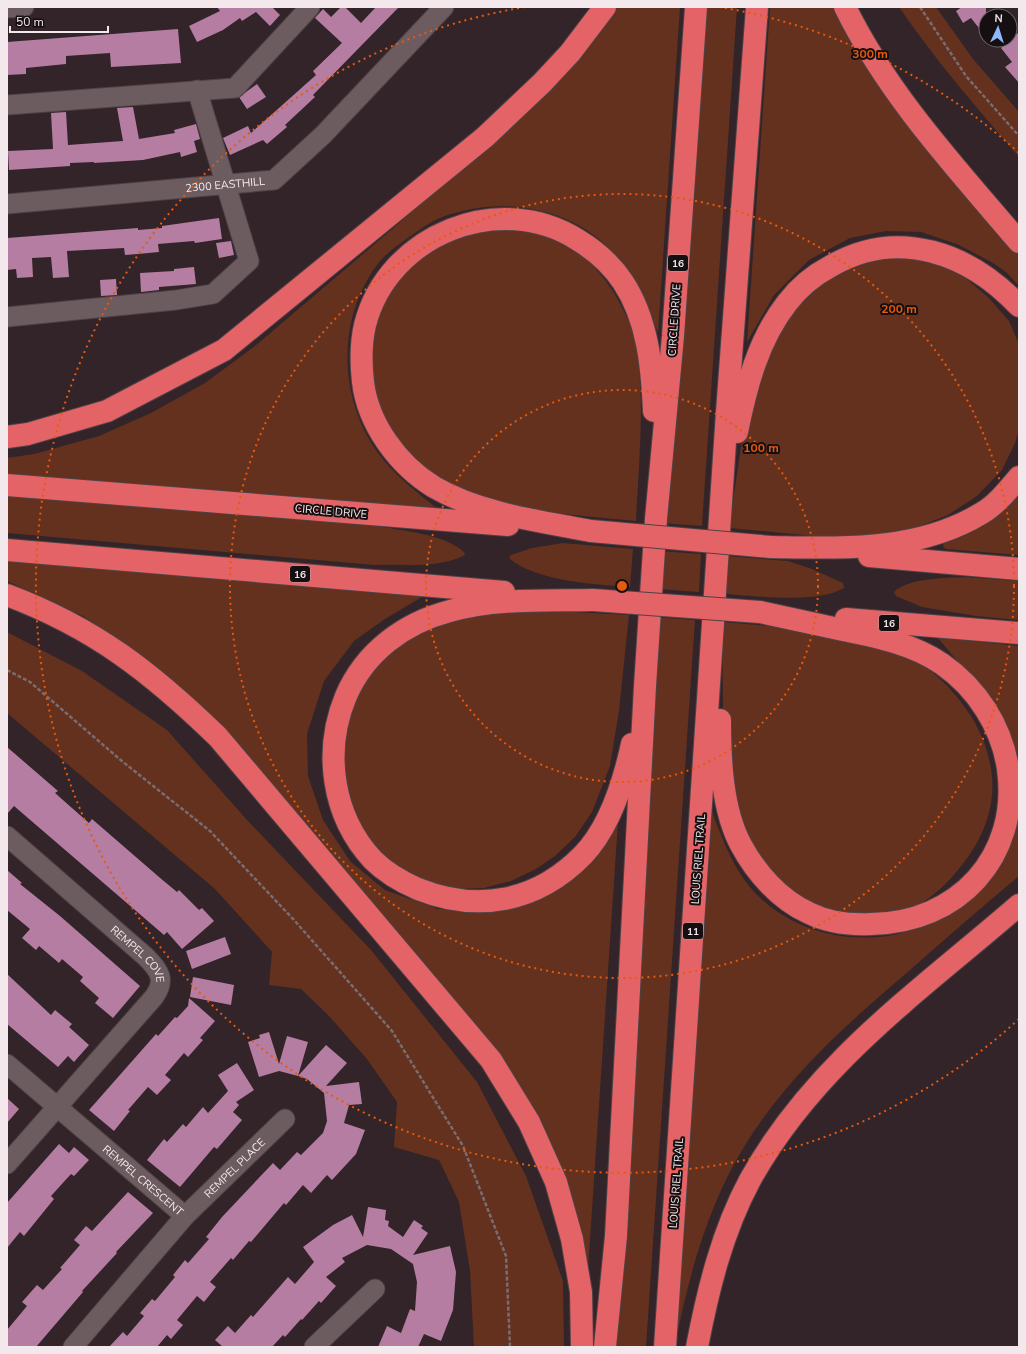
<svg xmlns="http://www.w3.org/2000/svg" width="1026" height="1354" font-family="'Nunito Sans',sans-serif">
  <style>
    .green { fill: #63311e }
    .building { fill: #b47da1 }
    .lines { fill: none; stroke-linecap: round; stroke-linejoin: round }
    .minor-casing { stroke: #4e4246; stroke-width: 21 }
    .highway-casing { stroke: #4e4246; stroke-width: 24 }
    .path { stroke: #7a6d71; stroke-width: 2.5; stroke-dasharray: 4 2; stroke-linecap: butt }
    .minor { stroke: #6c5c60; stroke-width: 19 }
    .highway { stroke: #e46366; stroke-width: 22 }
    .highway-bridge-casing { stroke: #4e4246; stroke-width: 24; stroke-linecap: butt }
    .highway-bridge { stroke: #e46366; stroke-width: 22 }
    .ring { fill: none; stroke: #e8590c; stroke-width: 2; stroke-dasharray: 2 4 }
    .labels { text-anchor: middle; stroke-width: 4; stroke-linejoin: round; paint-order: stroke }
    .shield { fill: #160f11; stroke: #b1a8aa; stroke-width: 1 }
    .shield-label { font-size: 10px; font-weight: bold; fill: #f3e9ec }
    .street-label { font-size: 11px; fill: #f3e9ec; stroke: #160f11 }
    .centre { fill: #e8590c; stroke: #160f11; stroke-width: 2 }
    .ring-label { font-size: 12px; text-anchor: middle; font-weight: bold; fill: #e8590c; stroke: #160f11; stroke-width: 4; stroke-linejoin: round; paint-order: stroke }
  </style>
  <rect width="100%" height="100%" fill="#322428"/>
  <!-- green -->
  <g class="green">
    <path d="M615 7H680L658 333C648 306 638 281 619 259 578 209 508 195 448 215 434 219 421 229 409 237 398 245 385 254 377 265 337 319 338 398 378 453 394 475 418 493 439 510L7 474V458L34 454 99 436 151 413 205 383 255 346 397 225 556 81Z"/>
    <polygon points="700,7 737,7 702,526 661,523"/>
    <polygon points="770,7 833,7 853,48 895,106 1019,255 1019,286 1007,273 993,263 959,245 921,232 886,231 850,238 809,260 774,295 747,342"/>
    <path d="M899 7H936L973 59 1019 112V157C977 108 935 60 899 7Z"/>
    <path d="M502 228C521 231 543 233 561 242 601 262 628 308 638 351 640 360 639 371 640 381 643 427 638 475 636 521L510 509 469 498 406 455 376 414 367 344 389 285 446 237Z"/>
    <polygon points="895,256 933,261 963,276 989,298 1009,321 1019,344 1019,430 1015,443 1002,470 977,496 948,515 915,528 874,537 814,536 729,528 742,440 769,343 797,304 824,280 864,260"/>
    <polygon points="1019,487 1019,555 946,549 943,547 944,542 947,538"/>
    <path d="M7 496 378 526C404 531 444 534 464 552L465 555C438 569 404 564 375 565L7 533Z"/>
    <path d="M563 543 633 549 630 587C598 585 534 581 509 558L511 555 532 548Z"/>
    <polygon points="660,551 701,554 699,592 658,589"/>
    <path d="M726 556 788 561 812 569 843 583 844 588C818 604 755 596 725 594Z"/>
    <polygon points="7,559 427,594 385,619 354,641 324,681 307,734 308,776 323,820 350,861 385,890 438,909 488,911 534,897 619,807 585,1314 528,1112 133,650 83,616 7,581"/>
    <path d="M965 577 1019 581V620L976 616 922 607 896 596 894 592C908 578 945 578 965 577Z"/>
    <polygon points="518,609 629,615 619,711 610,766 592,812 575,837 555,856 536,869 511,881 484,888 457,889 433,884 401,872 379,858 348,816 337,733 375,657 433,619"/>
    <polygon points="655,617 695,620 646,1347 608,1347"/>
    <path d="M722 622C771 626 821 630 869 643 878 645 887 646 896 650 928 664 952 687 971 716 1006 774 997 828 952 877 942 888 927 902 912 907 843 931 778 901 746 837 741 828 739 816 736 806 732 791 727 776 724 761 721 747 723 730 723 715 723 684 722 653 722 622Z"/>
    <polygon points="7,632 82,671 167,730 248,821 371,950 477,1082 526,1176 563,1281 564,1347 474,1347 470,1271 459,1202 439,1160 394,1147 397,1102 367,1059 329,1016 301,989 269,985 272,952 215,889 7,713"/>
    <path d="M937 637 1019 646V876C982 907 945 939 909 971 849 1022 790 1074 747 1142 709 1202 690 1271 676 1340L707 799C719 829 729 861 749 886 798 945 891 954 952 910 959 905 964 898 969 892 981 878 993 864 1005 851L993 703Z"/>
  </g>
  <!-- building -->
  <g class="building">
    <polygon points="217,7 272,7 280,15 270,26 256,12 242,21 240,18 223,30 197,42 189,26 220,11"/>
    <polygon points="341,7 345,7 361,23 376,7 399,7 313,95 315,97 285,125 287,127 267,144 263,140 230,155 223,138 248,126 251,133 316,75 313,71 342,43 315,18 323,9 331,17"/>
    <polygon points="962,7 986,7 986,37 971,18 963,23 956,11"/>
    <polygon points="178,29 181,63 111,67 110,53 66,56 66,64 26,68 26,74 7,75 7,42"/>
    <polygon points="1019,32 1019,83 1005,67 1012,62 1001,48"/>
    <polygon points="257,84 266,97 247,109 239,97"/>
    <polygon points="133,107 139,139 175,133 174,130 196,124 200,139 194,141 197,152 181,157 180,152 143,160 94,163 94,162 70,163 70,166 9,170 8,151 53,149 51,113 66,112 68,145 123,141 117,108"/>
    <polygon points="219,218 222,239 195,243 194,241 158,244 159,252 138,254 125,255 124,248 67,251 69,277 53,278 51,257 32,258 33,277 17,278 16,269 7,270 7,238 138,228 138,230 162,228 162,226"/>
    <polygon points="231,241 234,255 219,258 216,243"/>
    <polygon points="194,267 196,284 159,287 159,290 141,292 140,273 174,271 174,269"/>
    <polygon points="116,279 117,295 101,296 100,280"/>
    <polygon points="7,747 58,791 55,793 89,823 92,819 159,877 177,892 179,890 199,910 202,908 214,921 182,949 167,932 164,935 14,806 7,814"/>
    <polygon points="7,870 22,883 20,884 60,916 140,986 113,1018 95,1003 99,998 80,981 83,977 62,959 59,963 39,946 36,950 22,938 30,929 7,910"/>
    <polygon points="225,937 231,954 192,969 186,951"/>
    <polygon points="7,974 51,1015 55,1010 72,1024 69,1027 89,1045 74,1062 68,1056 58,1067 7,1024"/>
    <polygon points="193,977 234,985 231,1005 190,997"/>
    <polygon points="189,998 215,1021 200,1038 203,1040 188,1057 184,1053 165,1075 171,1080 157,1095 148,1087 128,1110 130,1111 114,1131 89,1110 156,1034 158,1036 175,1017 177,1018 188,1006"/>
    <polygon points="269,1032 279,1064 287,1036 308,1042 298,1076 279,1071 259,1077 248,1042 260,1038 259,1035"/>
    <polygon points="326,1045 347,1063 326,1086 359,1082 362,1104 349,1105 344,1123 365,1130 356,1154 332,1180 327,1175 311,1193 303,1185 286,1205 284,1203 251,1242 249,1241 233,1260 231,1258 210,1282 216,1287 204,1302 197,1296 177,1320 183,1325 171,1339 167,1335 157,1347 109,1347 123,1332 127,1336 144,1316 140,1313 152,1299 155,1301 175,1277 173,1275 185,1260 188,1263 209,1239 206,1237 222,1217 273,1163 280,1170 297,1152 301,1155 323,1133 327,1121 324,1093 307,1079 298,1076"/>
    <polygon points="237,1063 254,1090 236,1102 239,1105 233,1112 242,1120 217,1149 214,1147 180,1187 147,1160 164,1139 167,1142 183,1124 186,1127 203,1107 208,1113 228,1091 218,1075"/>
    <polygon points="7,1098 19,1109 7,1123"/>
    <polygon points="59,1144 69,1153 74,1147 89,1160 74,1176 71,1174 51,1196 54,1199 24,1236 20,1232 7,1248 7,1203"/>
    <polygon points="128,1192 153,1213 116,1252 117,1253 82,1291 83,1292 36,1347 7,1347 7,1330 27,1306 22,1302 37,1285 43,1290 62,1269 60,1268 80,1245 74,1240 86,1226 92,1231"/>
    <polygon points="368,1207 386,1210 385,1220 389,1221 388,1226 403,1237 414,1220 423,1226 421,1228 428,1233 413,1255 450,1246 456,1272 453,1310 441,1341 424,1334 418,1347 378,1347 387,1326 401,1333 410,1309 415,1311 417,1282 413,1264 391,1249 367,1245 342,1258 345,1262 326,1277 336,1286 321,1303 319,1301 302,1320 301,1319 285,1337 283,1335 272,1347 223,1347 215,1340 228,1326 235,1333 251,1315 253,1317 288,1277 295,1284 314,1262 303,1247 333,1225 352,1215 363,1237"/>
  </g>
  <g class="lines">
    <defs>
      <g id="minor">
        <polyline points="7,8 24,7"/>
        <polyline points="7,105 235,88 310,7"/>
        <path id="s1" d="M7 204 274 180 323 135 444 7"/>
        <polyline points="7,317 176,300 213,294 249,261 197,90"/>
        <path id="s2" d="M7 836 146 957C160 971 166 980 154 997L7 1164"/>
        <path id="s3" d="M7 1064 185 1216 73 1347"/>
        <path id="s4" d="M185 1216 285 1119"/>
        <polyline points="314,1347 375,1289"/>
      </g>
      <g id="highway">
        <path d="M845 7C888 95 957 169 1019 242"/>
        <path d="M737 432C746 387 758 340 787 303 799 287 814 275 831 266 898 227 969 253 1019 306"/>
        <polyline points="7,437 28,434 107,411 224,350 485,137 542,83 570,53 605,7"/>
        <polyline points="7,485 508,525"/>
        <path d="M591 531C539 521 481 514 434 487 398 465 368 424 363 382 361 364 361 342 365 325 388 234 500 190 578 240 596 251 611 264 623 282 648 320 652 367 654 411"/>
        <path d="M771 547C842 548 918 552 982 513 996 505 1008 490 1019 477"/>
        <polyline points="7,550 504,592"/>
        <polyline points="869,556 1019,569"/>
        <path d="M7 595C95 628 152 673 218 737L491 1060 529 1122 556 1182 572 1239 581 1292 582 1347"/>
        <path d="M593 600C545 601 496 598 450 611 404 623 365 652 346 696 323 751 332 816 373 860 385 872 402 882 418 889 478 913 537 902 583 855 610 827 624 781 632 744"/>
        <polyline points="846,619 1019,633"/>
        <path d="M720 720C720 759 722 810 741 845 756 873 780 900 809 913 827 922 850 925 871 924 958 923 1020 857 1008 769 1002 727 977 688 942 664 913 644 877 637 843 630 815 624 787 618 760 612"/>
        <polyline points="605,1347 616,1236 645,686 656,519 673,336 696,7"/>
        <polyline points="665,1347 727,412 757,7"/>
        <path d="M697 1347C708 1290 722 1232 750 1180 814 1064 921 990 1019 905"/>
      </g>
    </defs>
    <!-- minor casing -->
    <use href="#minor" class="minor-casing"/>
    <!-- highway casing -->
    <use href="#highway" class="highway-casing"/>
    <!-- path -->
    <g class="path">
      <polyline points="920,7 966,76 1019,136"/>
      <polyline points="7,670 30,682 123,762 210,831 294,920 392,1031 463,1146 506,1256 510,1347"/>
    </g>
    <!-- minor -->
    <use href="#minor" class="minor"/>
    <!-- highway -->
    <use href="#highway" class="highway"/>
    <defs>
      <g id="highway-bridge">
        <polyline points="591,531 771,547"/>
        <polyline points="593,600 760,612"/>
      </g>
    </defs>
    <!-- highway-bridge casing -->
    <use href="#highway-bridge" class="highway-bridge-casing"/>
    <!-- highway-bridge -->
    <use href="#highway-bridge" class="highway-bridge"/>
  </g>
  <!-- distance rings -->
  <g class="ring">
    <circle cx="622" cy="586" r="196"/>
    <circle cx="622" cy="586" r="392"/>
    <path d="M1019 1019A587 587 0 1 1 525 7M719 7A587 587 0 0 1 1019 153"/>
  </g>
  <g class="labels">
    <!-- shield labels -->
    <g class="shield">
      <rect x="668" y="255" width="20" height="16" rx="3"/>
      <rect x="290" y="566" width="20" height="16" rx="3"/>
      <rect x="879" y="615" width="20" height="16" rx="3"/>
      <rect x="683" y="923" width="20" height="16" rx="3"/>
    </g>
    <g class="shield-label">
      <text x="678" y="267">16</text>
      <text x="300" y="578">16</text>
      <text x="889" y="627">16</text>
      <text x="693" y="935">11</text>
    </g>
    <!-- street labels -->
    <g class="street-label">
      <text dy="4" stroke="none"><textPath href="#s1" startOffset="219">2300 EASTHILL</textPath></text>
      <text transform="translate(674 320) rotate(-86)" y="4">CIRCLE DRIVE</text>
      <text transform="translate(331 511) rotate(5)" y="4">CIRCLE DRIVE</text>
      <text transform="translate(698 859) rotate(-86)" y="4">LOUIS RIEL TRAIL</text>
      <text dy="4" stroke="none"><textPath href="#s2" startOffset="177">REMPEL COVE</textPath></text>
      <text dy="4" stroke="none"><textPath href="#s4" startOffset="69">REMPEL PLACE</textPath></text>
      <text dy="4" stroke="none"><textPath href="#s3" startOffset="179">REMPEL CRESCENT</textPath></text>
      <text transform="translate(676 1183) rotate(-86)" y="4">LOUIS RIEL TRAIL</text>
    </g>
  </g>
  <circle cx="622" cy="586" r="6" class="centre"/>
  <g class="ring-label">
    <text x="870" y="58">300 m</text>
    <text x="899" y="313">200 m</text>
    <text x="761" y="452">100 m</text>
  </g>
  <!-- border -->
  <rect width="1026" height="1354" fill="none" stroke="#f3e9ec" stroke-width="16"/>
  <!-- north arrow -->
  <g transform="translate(998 28) rotate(4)"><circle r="19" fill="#160f11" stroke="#6e6669"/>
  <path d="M0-3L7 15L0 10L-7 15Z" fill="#8eb9fc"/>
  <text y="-6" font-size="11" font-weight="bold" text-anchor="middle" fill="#f3e9ec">N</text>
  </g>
  <!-- scale -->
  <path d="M10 26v6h98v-6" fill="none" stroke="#f3e9ec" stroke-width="2"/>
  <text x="16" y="26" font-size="12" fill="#f3e9ec" stroke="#160f11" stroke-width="3" paint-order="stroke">50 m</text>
</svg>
